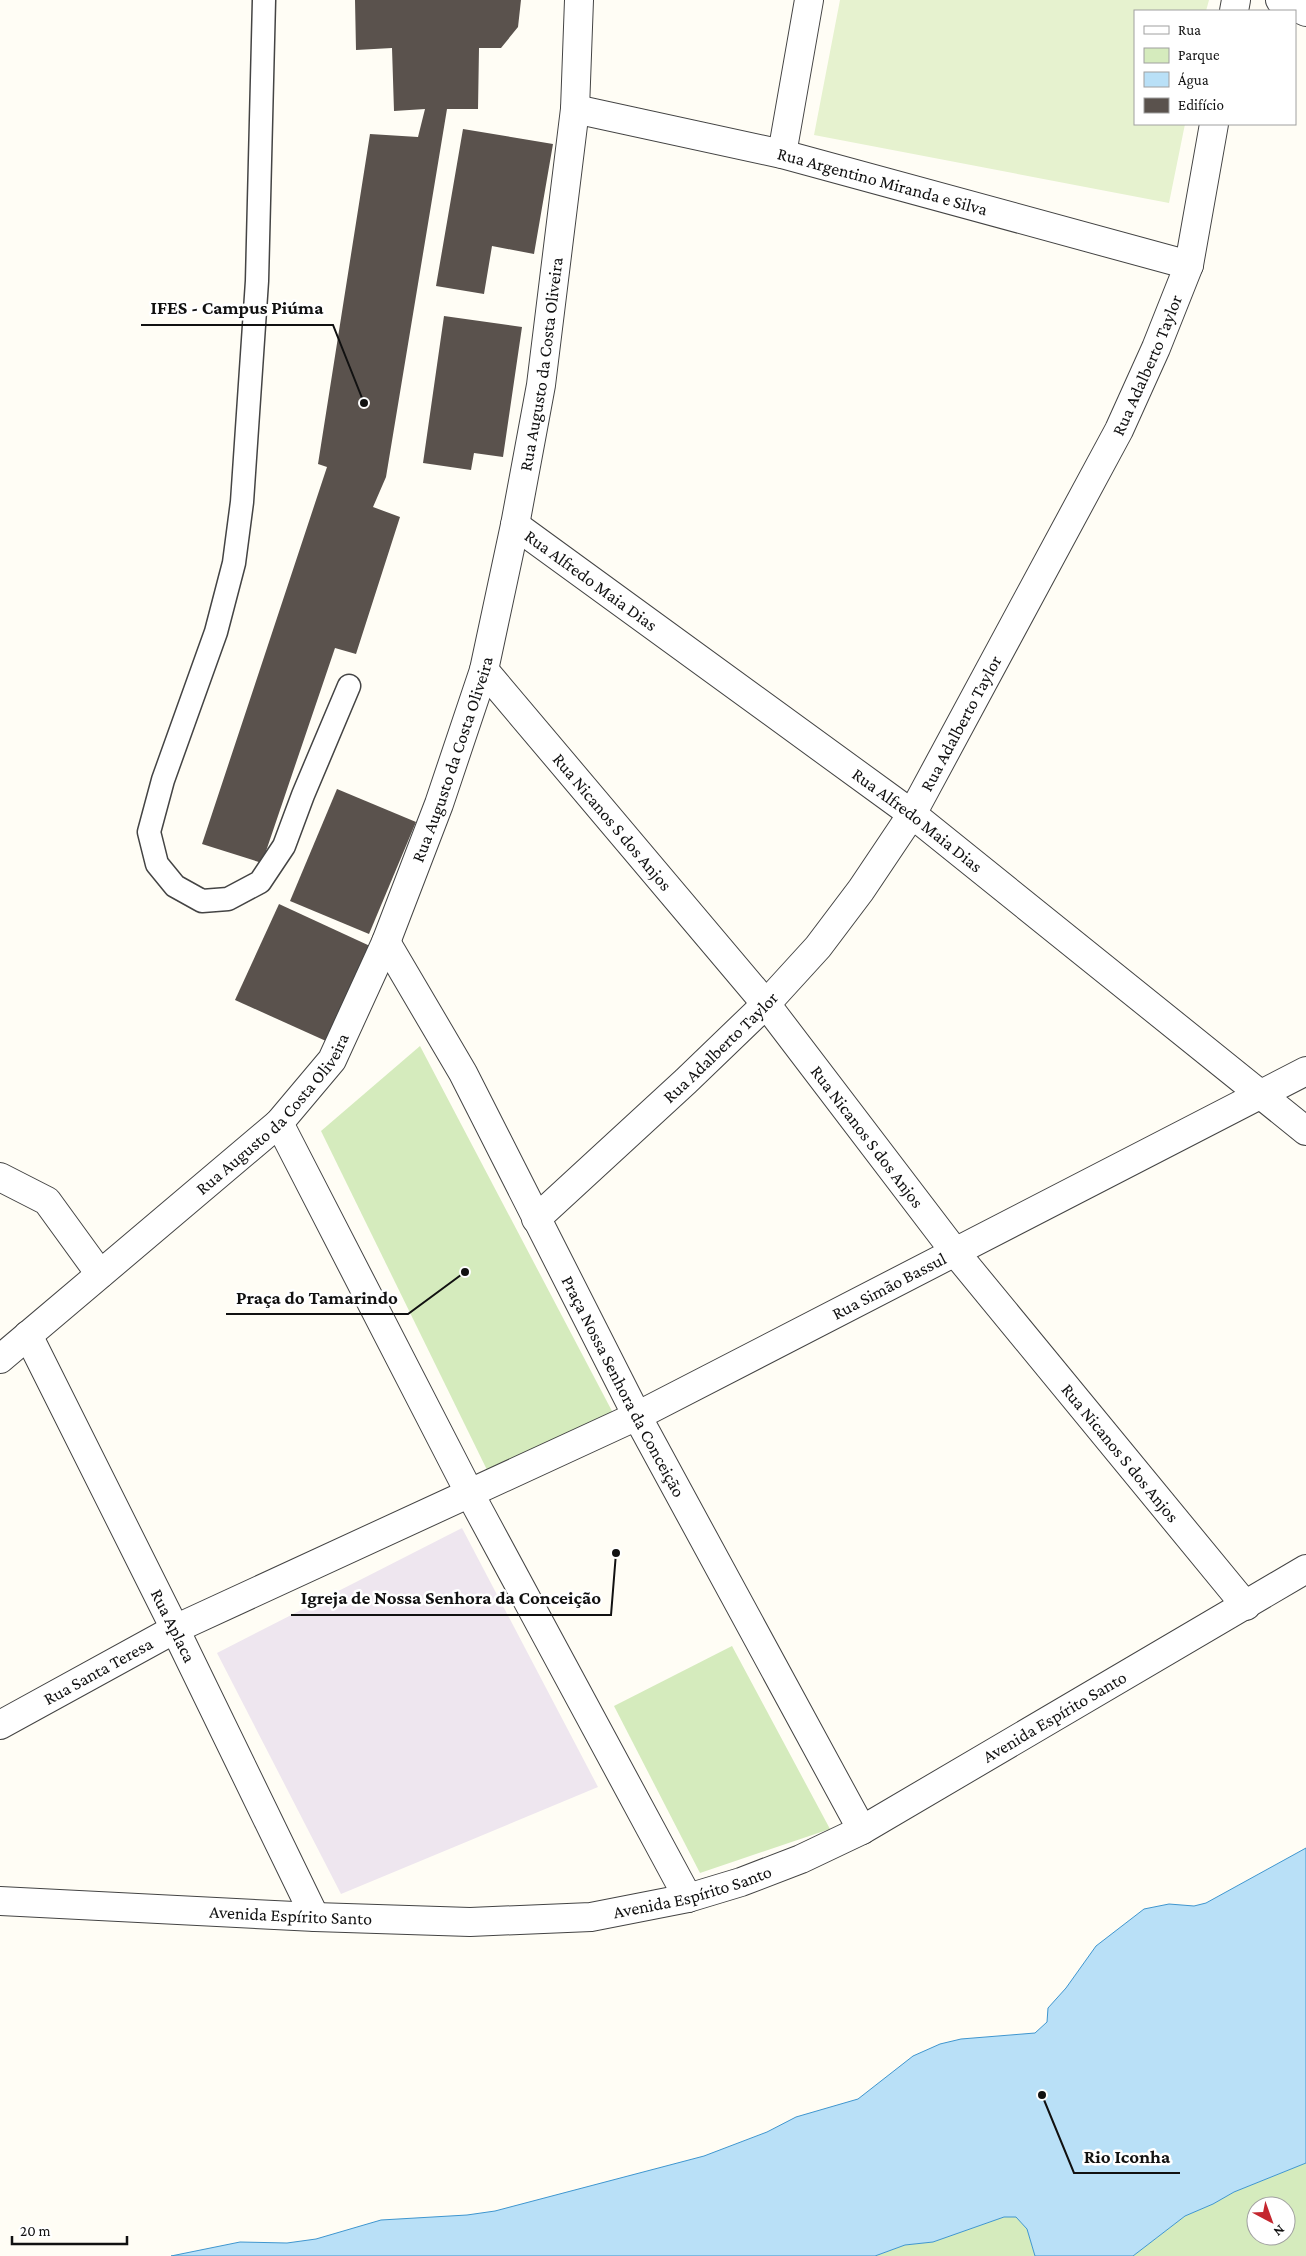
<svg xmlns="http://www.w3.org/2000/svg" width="1306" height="2256" font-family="'Crimson Pro',serif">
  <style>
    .industrial { fill: #eee6ef }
    .green { fill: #d5ebbd; fill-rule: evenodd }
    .pitch { fill: #e6f2cf }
    .water { fill: #b9e0f7; stroke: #3f96cf }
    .building { fill: #5a524d }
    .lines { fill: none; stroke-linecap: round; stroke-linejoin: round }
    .service-casing { stroke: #444; stroke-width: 25 }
    .minor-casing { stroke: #444; stroke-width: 30 }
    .service { stroke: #fff; stroke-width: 22 }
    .minor { stroke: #fff; stroke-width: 28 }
    .labels { text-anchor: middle; stroke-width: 5; stroke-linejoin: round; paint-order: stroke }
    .street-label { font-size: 18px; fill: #111; stroke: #fff }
    .leader { fill: none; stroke: #111; stroke-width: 2 }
    .callout-dot { fill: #111; stroke: #fff; stroke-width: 2 }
    .callout-label { font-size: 19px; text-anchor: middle; font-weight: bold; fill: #111; stroke: #fff; stroke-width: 5; stroke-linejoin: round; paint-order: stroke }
  </style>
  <rect width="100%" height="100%" fill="#fffdf5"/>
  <!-- industrial -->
  <polygon class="industrial" points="462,1528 598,1787 341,1894 217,1653"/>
  <!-- green -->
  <g class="green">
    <polygon points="420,1046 613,1413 489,1474 321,1131"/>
    <polygon points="732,1646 830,1829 700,1873 614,1706"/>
    <path d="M1306 2163V2256H1133L1185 2216 1213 2204 1234 2192ZM1256 2206H1286V2236H1256Z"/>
    <polygon points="1004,2217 1017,2217 1027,2229 1035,2256 875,2256 905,2245 933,2242"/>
  </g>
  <!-- pitch -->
  <polygon class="pitch" points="840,0 1209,0 1206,11 1135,11 1135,124 1185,124 1169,203 814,135"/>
  <!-- water -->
  <polygon class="water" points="1306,1848 1306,2163 1234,2192 1213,2204 1185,2216 1133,2256 1035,2256 1027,2229 1016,2217 1004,2217 933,2242 905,2245 875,2256 171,2256 240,2242 287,2243 316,2239 381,2220 467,2215 495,2211 704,2156 767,2132 796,2117 858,2099 913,2056 940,2044 961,2039 1035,2033 1047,2022 1048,2008 1066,1988 1096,1946 1144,1909 1169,1904 1194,1906 1206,1903"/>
  <!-- building -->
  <g class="building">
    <polygon points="355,0 521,0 518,27 501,48 479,48 478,109 447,109 386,477 373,507 400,517 356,654 335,648 262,863 202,844 327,467 318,464 370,134 418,137 425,109 394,111 392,48 356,50"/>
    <polygon points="463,129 553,144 534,254 492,246 484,294 436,286"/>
    <polygon points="444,316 522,327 503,457 474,453 471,470 423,463"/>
    <polygon points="337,789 416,822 369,934 290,901"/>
    <polygon points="279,904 370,946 326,1041 235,1000"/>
  </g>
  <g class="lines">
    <defs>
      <polyline id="service" points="264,0 257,281 242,502 234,563 216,632 163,780 149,832 157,864 175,886 202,901 228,899 260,882 284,846 303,795 349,686"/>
      <g id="minor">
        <polyline points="1280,0 1306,12"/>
        <polyline points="1234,11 1236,0"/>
        <path id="s1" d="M575 109 782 154 1189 265"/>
        <polyline points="782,154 809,0"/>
        <path id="s2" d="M515 525 912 814 1306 1131"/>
        <path id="s3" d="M484 670 766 1004 955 1252 1246 1606"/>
        <path id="s4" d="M386 942 463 1073 637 1416 862 1830"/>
        <polyline points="279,1123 470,1494 688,1898"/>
        <polyline points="0,1177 47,1201 100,1274"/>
        <path id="s5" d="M536 1219 686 1081 766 1004 818 947 861 890 912 814 1119 430 1156 348 1189 265 1214 124"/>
        <path id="s6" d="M28 1335 175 1629 315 1917"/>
        <path id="s7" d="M0 1359 279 1123 332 1060 386 942 439 804 484 670 515 525 541 385 575 109 579 0"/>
        <path id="s8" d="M0 1725 175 1629 637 1416 1306 1071"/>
        <path id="s9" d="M0 1901 315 1917 470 1922 591 1917 688 1898 741 1882 801 1859 862 1830 1306 1569"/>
      </g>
    </defs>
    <!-- service casing -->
    <use href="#service" class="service-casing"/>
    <!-- minor casing -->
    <use href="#minor" class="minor-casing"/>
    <!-- service -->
    <use href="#service" class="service"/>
    <!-- minor -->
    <use href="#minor" class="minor"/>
  </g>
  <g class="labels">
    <!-- street labels -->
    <g class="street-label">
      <text dy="6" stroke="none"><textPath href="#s1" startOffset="316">Rua Argentino Miranda e Silva</textPath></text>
      <text dy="6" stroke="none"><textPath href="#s7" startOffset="1178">Rua Augusto da Costa Oliveira</textPath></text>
      <text dy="6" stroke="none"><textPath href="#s5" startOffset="1062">Rua Adalberto Taylor</textPath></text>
      <text dy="6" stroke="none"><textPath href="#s2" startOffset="94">Rua Alfredo Maia Dias</textPath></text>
      <text dy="6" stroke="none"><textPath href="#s5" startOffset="658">Rua Adalberto Taylor</textPath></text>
      <text dy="6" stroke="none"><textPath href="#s7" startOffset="772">Rua Augusto da Costa Oliveira</textPath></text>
      <text dy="6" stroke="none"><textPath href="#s2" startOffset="499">Rua Alfredo Maia Dias</textPath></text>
      <text dy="6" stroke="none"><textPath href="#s3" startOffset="199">Rua Nicanos S dos Anjos</textPath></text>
      <text dy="6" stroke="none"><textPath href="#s5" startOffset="252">Rua Adalberto Taylor</textPath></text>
      <text dy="6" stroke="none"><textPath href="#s7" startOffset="368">Rua Augusto da Costa Oliveira</textPath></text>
      <text dy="6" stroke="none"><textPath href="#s3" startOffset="604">Rua Nicanos S dos Anjos</textPath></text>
      <text dy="6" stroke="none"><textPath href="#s8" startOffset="992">Rua Simão Bassul</textPath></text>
      <text dy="6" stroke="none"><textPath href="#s4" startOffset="504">Praça Nossa Senhora da Conceição</textPath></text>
      <text dy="6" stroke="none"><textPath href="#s3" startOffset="1009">Rua Nicanos S dos Anjos</textPath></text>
      <text dy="6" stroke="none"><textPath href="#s6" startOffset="325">Rua Aplaca</textPath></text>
      <text dy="6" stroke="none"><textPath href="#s8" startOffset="112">Rua Santa Teresa</textPath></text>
      <text dy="6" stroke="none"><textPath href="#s9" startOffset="1101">Avenida Espírito Santo</textPath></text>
      <text dy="6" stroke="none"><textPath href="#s9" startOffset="696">Avenida Espírito Santo</textPath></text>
      <text dy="6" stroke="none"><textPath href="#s9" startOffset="291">Avenida Espírito Santo</textPath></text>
    </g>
  </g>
  <!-- callouts -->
  <path class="leader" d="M364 403L333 325H141M465 1272L408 1314H226M616 1553L611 1615H291M1042 2095L1074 2173H1180"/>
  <g class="callout-dot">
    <circle cx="364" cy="403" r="5"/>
    <circle cx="465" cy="1272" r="5"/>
    <circle cx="616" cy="1553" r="5"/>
    <circle cx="1042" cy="2095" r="5"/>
  </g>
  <g class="callout-label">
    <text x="237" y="314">IFES - Campus Piúma</text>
    <text x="317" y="1304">Praça do Tamarindo</text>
    <text x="451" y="1604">Igreja de Nossa Senhora da Conceição</text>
    <text x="1127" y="2163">Rio Iconha</text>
  </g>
  <!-- legend -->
  <rect x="1134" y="10" width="162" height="115" fill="#ffffff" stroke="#a0a0a0"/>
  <rect x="1144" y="26" width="25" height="8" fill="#ffffff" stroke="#a0a0a0"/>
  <text x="1178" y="35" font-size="15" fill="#111111">Rua</text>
  <rect x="1144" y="48" width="25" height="15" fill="#d5ebbd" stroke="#a0a0a0"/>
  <text x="1178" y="60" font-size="15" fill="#111111">Parque</text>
  <rect x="1144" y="72" width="25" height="15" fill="#b9e0f7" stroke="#a0a0a0"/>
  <text x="1178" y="85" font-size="15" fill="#111111">Água</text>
  <rect x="1144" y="98" width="25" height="15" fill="#5a524d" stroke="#a0a0a0"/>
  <text x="1178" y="110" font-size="15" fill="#111111">Edifício</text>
  <!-- north arrow -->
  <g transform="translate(1271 2221) rotate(139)"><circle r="24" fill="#ffffff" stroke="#a0a0a0"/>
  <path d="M0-4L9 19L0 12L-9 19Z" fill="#c4262e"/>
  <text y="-8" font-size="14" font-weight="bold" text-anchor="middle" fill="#111111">N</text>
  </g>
  <!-- scale -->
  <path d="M12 2236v8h115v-8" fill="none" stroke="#111111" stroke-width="2.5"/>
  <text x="20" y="2236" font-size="15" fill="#111111" stroke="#ffffff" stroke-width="4" paint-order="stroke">20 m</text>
</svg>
